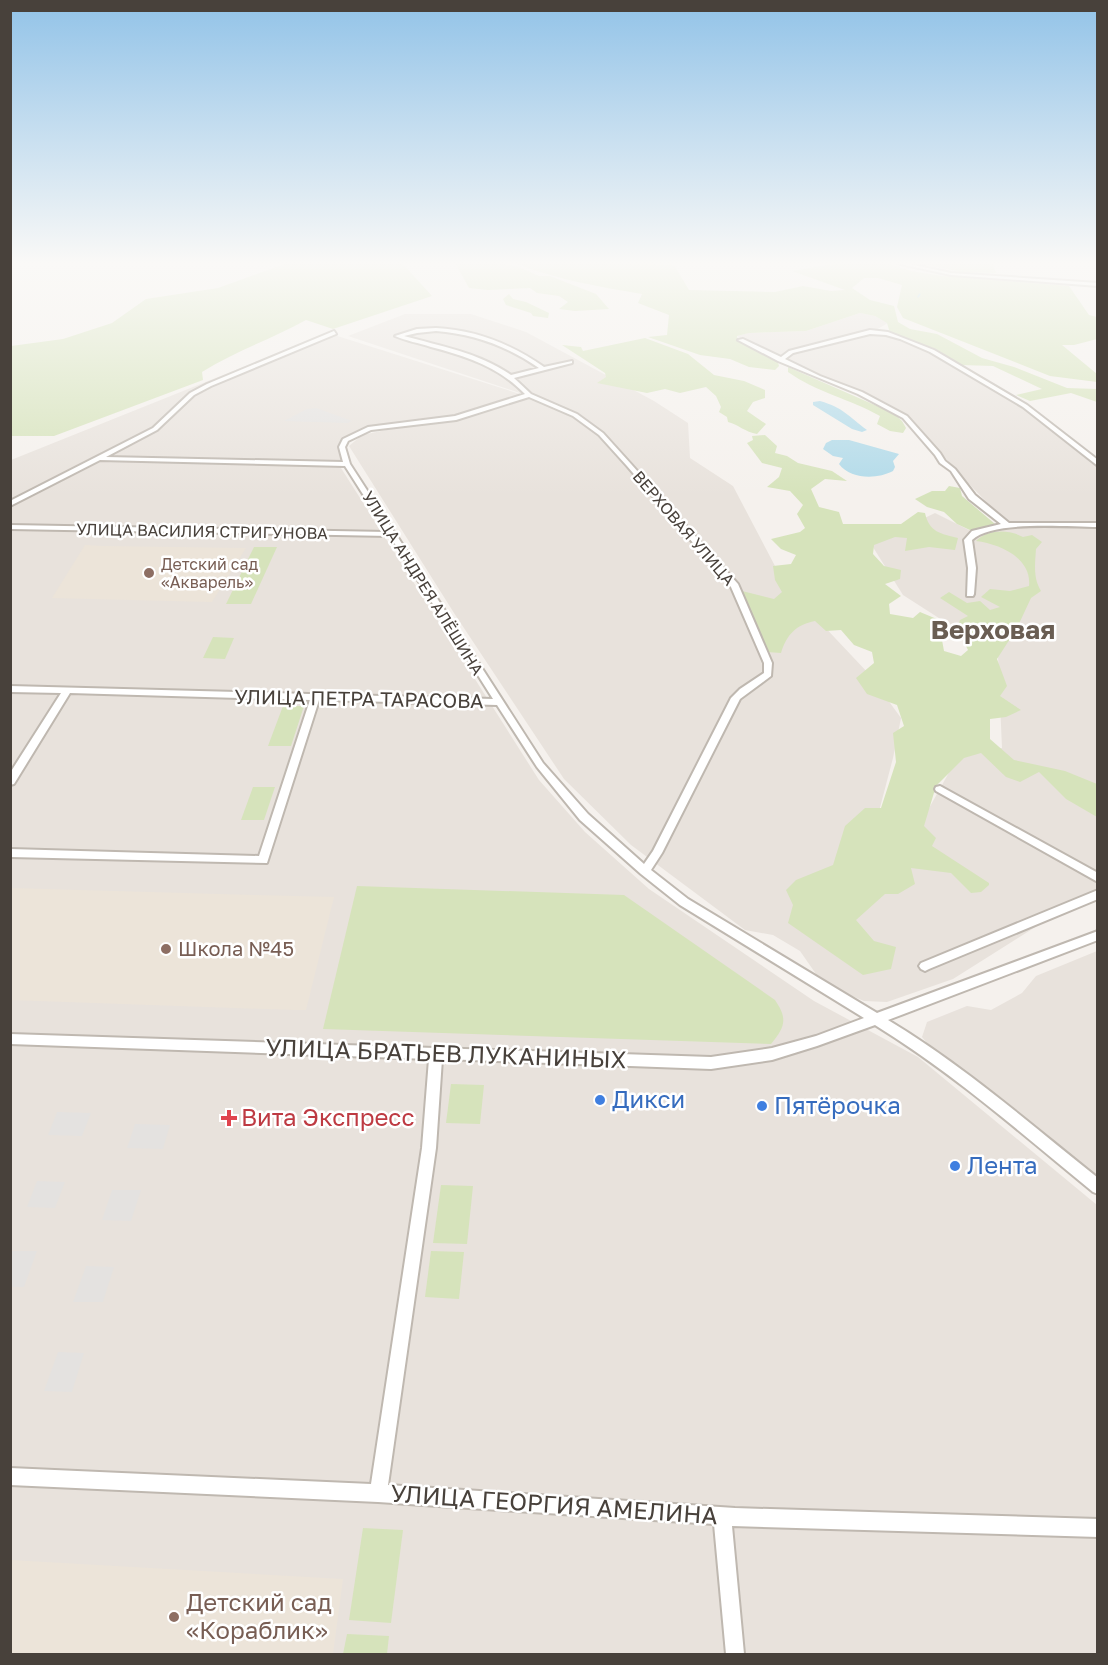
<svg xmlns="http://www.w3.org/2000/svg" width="1108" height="1665" font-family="'Golos Text',sans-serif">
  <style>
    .residential { fill: #e8e2dc }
    .education { fill: #ece4d9 }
    .green { fill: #d6e3bb }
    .parking { fill: #e4e2e0 }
    .water { fill: #b1dae9 }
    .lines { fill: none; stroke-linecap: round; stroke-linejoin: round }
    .stream { stroke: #b1dae9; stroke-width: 1.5 }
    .minor-casing { stroke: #bfb8b0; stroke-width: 4 }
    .minor { fill: #fff; fill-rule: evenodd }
    .education-dot { fill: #8d6e63; stroke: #fff; stroke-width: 2 }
    .shop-dot { fill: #3f7fe0; stroke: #fff; stroke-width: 2 }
    .health-dot { fill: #e0444e; stroke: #fff; stroke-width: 2 }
    .labels { text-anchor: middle; stroke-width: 5; stroke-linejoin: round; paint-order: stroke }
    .far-street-label { font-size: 16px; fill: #48413b; stroke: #fff }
    .far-education-label { font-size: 16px; fill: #785e54; stroke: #fff; text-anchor: start }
    .street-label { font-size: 20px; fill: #48413b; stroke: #fff }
    .education-label { font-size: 20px; fill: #785e54; stroke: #fff; text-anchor: start }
    .near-street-label { font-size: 24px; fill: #48413b; stroke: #fff }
    .near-shop-label { font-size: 24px; fill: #366cbe; stroke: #fff; text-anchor: start }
    .near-health-label { font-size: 24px; fill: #be3a42; stroke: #fff; text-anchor: start }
    .near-education-label { font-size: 24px; fill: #785e54; stroke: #fff; text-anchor: start }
    .district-label { font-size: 26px; font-weight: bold; fill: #6a5e53; stroke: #fff }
  </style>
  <rect width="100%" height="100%" fill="#f5f1ed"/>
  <!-- residential -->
  <g class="residential">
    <polygon points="860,313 875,316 888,323 874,331 929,352 1018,404 1097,467 1097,888 953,979 887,1002 864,1001 845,993 816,974 800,951 773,935 745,930 631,845 564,779 454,613 349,446 362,435 415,424 456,420 532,397 348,336 405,314 471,314 526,332 654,401 688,423 690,458 733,486 785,585 869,674 901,718 893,758 862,876 919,826 961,751 1002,748 998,656 903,595 871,544 935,513 977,534 1012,528 967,482 909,417 857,389 793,364 737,336 748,333 806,331"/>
    <polygon points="328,333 523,395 455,417 371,427 352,434 341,442 339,447 342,455 341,468 539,780 585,832 649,889 814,1001 918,1057 1097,1205 1097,1654 11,1654 11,460"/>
    <polygon points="1097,951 1097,1180 935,1053 922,1037 927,1022 967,1006 991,1010 1022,993 1036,976"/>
  </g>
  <!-- education -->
  <g class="education">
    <polygon points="85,545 102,546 246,548 212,602 52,598"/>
    <polygon points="11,888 253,895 334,897 306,1010 295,1010 11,1000"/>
    <polygon points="10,1560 343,1579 333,1654 11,1654"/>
  </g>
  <!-- green -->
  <g class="green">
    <path d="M287 263H402L432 296 333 329 306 320C272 339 235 351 202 372L203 380 54 436H11V346L63 339 112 323 146 299 218 288Z"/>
    <polygon points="455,263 495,263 517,266 539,276 550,276 596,294 609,309 575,311 559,309 568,302 559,296 537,293 530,288 488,290 469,288"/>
    <path d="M515 263 674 265 689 290 775 292 803 286 831 291 845 290 792 271 826 265 886 263 911 271 943 276 1069 286 1089 315 1097 317V339L1074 345H1062L1097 374V382L1050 376 903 318 897 307 902 285 878 278H864L852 288 870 300 894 306 898 322 910 329 937 334 982 358 1014 367 1067 388 1097 389V402L1071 393 1030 401 1016 395 1042 389 993 366 961 365 936 349 890 333 887 323 875 316 860 313 806 331 749 333 737 336 738 341 777 359 779 366 775 370 749 367 730 359 700 355 648 337 667 335 669 315 638 303 642 294C600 287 554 279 515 263Z"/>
    <polygon points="917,263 993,263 996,273 962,272"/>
    <polygon points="509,294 513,299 526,302 549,313 548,318 533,316 531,313 506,305 503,299"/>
    <path d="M645 338 688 354 714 375 744 381 765 390V398L753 402 747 411 766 424 757 434C745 432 739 425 728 422L727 417 719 412 721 407 716 396 706 387 680 393 665 389 647 393 597 383 606 377 605 373 562 345 581 347 583 351Z"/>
    <path d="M788 367 893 413 902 421 906 428 903 433 890 431 877 424 880 416C850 399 816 392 788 372Z"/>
    <path d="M765 435 777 446 775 453 787 456 798 463 832 471 847 481 825 479 811 489 819 507 839 512 843 524H901L918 512 925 513C929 532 941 534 958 538L955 550 929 547 905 551 907 538 895 537 874 545 873 554 884 566 901 570 900 579 885 584 901 596 889 604 890 614 913 618 920 612 944 622 951 629 942 640 944 651 961 656 968 650 957 628 960 620 968 616 940 598 949 592 967 603 980 601 990 610 1000 607 981 597 990 589 1010 591 1029 586C1032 558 1000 544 976 541 987 529 1009 529 1023 537L1032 535 1042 542 1036 549C1035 564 1033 578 1041 591L1031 598 1017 628 997 659 1007 686 1000 696 1021 710 1006 717 990 719V739L1014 760 1065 771 1097 784V817L1066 799 1039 772 1020 782 1006 777 981 753 964 758 936 786 924 826 936 838 932 846 989 883V885L981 892 971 893 951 873 911 868 915 884 898 894H885L856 920 874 941 896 947 891 969 863 975 788 923 793 905 786 890 796 880 833 865 845 826 865 808H881L896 762 893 733 904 726 897 705 867 694 856 678 874 663 872 652 854 645 841 630 826 631 815 621C796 625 787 634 781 653L767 652 742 591 774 599 782 592 775 580 773 566 791 564 796 555 781 549 771 539 800 532 805 528 797 514 803 505 790 491 767 487 779 477 782 468 762 463 747 443 753 440 752 436Z"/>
    <polygon points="949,486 960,488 962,496 995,524 972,531 957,524 944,512 927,507 915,499 932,491 945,491"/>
    <polygon points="254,547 277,547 251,604 226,604"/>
    <polygon points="213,637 234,638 225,659 203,658"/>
    <polygon points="283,706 304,706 291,746 268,746"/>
    <polygon points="253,787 275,787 264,820 241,820"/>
    <path d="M357 886 624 895 775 1000C788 1019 785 1027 771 1044L323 1029Z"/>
    <polygon points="451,1084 484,1085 480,1124 446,1123"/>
    <polygon points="441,1185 473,1186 467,1244 433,1243"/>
    <polygon points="431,1251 464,1252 459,1299 425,1297"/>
    <polygon points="363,1528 403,1530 391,1623 349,1620"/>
    <polygon points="347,1634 389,1636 387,1654 343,1654"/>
  </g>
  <!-- parking -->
  <g class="parking">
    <polygon points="316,408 352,421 347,423 284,421 307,409"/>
    <polygon points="57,1112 91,1113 82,1136 48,1135"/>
    <polygon points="135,1124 170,1125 163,1149 127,1148"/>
    <polygon points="37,1181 65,1182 55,1208 27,1207"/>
    <polygon points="112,1190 141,1190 131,1221 102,1220"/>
    <polygon points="11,1251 37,1251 24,1287 11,1287"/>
    <polygon points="86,1266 114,1267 103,1302 73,1302"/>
    <polygon points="58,1352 84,1353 72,1392 44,1391"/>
  </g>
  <!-- water -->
  <g class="water">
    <path d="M820 401C844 408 848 416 867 430L862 432 852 429 813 405V402Z"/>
    <path d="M832 440H849L899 454 893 461 895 467 893 471C878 479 851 480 839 464L843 458 833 456 823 449 826 443Z"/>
  </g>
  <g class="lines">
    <!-- stream -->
    <polyline class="stream" points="918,297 920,294"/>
    <defs>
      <g id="minor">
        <polygon points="896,263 905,263 951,273 1098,283 1098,286 951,275"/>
        <path d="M436 328C476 330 511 344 544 367L572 361V363L514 378 531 394 577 414 603 433 631 464 738 584 772 663 771 676 740 699 662 853 651 870 688 899 877 1013 1098 931V940L888 1020C963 1065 1029 1123 1098 1178V1194L1093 1192C1022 1134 953 1073 875 1025L817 1046 772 1060 711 1069 442 1059 436 1148 388 1485 735 1508 1098 1519V1537L732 1526 744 1654H726L714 1524 378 1502 10 1485V1468L371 1484 422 1148 429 1059 10 1044V1034L711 1057 772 1048 816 1036 864 1018 680 905 641 874 580 820 537 767 497 705 319 700 267 863 10 857V849L259 856 310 700 70 693 14 784 10 785V773L61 693 10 692V686L493 699 390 536 10 529V525L387 532 345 466 100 460 10 506V501L153 428 190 393 207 384 334 331 336 334 211 386 194 395 157 430 106 457 343 462 339 447 343 439 368 427 455 416 525 394C499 367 466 356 431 347 419 343 406 341 395 336L417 329ZM436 331C474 334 507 346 539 368L511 375C480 353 440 346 404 336L417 333ZM529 397 573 416 599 435 627 466 731 587 764 663V673L740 689 731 698 653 851 644 864 588 814 543 763 397 536 398 534 394 532 350 464 345 447 348 441 371 430 456 420Z"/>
        <path d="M870 330 888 332 934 350 1027 405 1098 460V466L1023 407 930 352 900 339 886 335 870 334 793 353 785 359 820 376 862 392 907 416 940 453 945 461 955 469 975 495 1009 523H1098V527C1068 527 992 520 972 540L976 568 974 594 973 596H967L968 568 964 540 972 531 1001 524 969 499 951 471 940 463 935 455 903 418 858 394 778 361 738 340 743 339 781 357 789 351Z"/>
        <polygon points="940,786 1098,873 1098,882 936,791 935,789 936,787"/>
        <polygon points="1098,890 1098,899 929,969 925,971 921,969 919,966 921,963"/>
      </g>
    </defs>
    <!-- minor casing -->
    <use href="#minor" class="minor-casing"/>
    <!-- minor -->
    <use href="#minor" class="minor"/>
  </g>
  <!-- sky -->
  <linearGradient id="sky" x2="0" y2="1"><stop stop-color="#92c3e8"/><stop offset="0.53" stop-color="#faf9f7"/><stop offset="1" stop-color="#faf9f7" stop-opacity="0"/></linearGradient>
  <rect width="1108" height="496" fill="url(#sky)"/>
  <!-- markers -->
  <g class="education-dot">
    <circle cx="149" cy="573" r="6"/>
    <circle cx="166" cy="949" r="6"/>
    <circle cx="174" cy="1617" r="6"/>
  </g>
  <g class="shop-dot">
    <circle cx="600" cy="1100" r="6"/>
    <circle cx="762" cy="1106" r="6"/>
    <circle cx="955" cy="1166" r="6"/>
  </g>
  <path class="health-dot" d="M226 1109h6v6h6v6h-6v6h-6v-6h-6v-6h6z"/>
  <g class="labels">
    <!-- far-street labels -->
    <g class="far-street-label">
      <text transform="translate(684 528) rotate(49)" y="6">ВЕРХОВАЯ УЛИЦА</text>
      <text transform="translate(202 531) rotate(1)" y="6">УЛИЦА ВАСИЛИЯ СТРИГУНОВА</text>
      <text transform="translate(423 583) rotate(58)" y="6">УЛИЦА АНДРЕЯ АЛЁШИНА</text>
    </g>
    <!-- far-education labels -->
    <g class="far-education-label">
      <text x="161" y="570">Детский сад<tspan x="161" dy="18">«Акварель»</tspan></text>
    </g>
    <!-- street labels -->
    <g class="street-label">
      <text transform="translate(359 699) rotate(1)" y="7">УЛИЦА ПЕТРА ТАРАСОВА</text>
    </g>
    <!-- education labels -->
    <g class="education-label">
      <text x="178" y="956">Школа №45</text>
    </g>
    <!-- near-street labels -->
    <g class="near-street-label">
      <text transform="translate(446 1054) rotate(2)" y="8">УЛИЦА БРАТЬЕВ ЛУКАНИНЫХ</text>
      <text transform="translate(554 1505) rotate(4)" y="8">УЛИЦА ГЕОРГИЯ АМЕЛИНА</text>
    </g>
    <!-- near-shop labels -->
    <g class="near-shop-label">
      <text x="612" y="1108">Дикси</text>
      <text x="774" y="1114">Пятёрочка</text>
      <text x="967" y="1174">Лента</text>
    </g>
    <!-- near-health labels -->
    <g class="near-health-label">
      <text x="241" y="1126">Вита Экспресс</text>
    </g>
    <!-- near-education labels -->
    <g class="near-education-label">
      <text x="186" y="1611">Детский сад<tspan x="186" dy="28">«Кораблик»</tspan></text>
    </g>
    <!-- district labels -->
    <g class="district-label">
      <text x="993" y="639">Верховая</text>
    </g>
  </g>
  <!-- border -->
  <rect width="1108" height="1665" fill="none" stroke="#48413b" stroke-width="24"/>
</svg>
